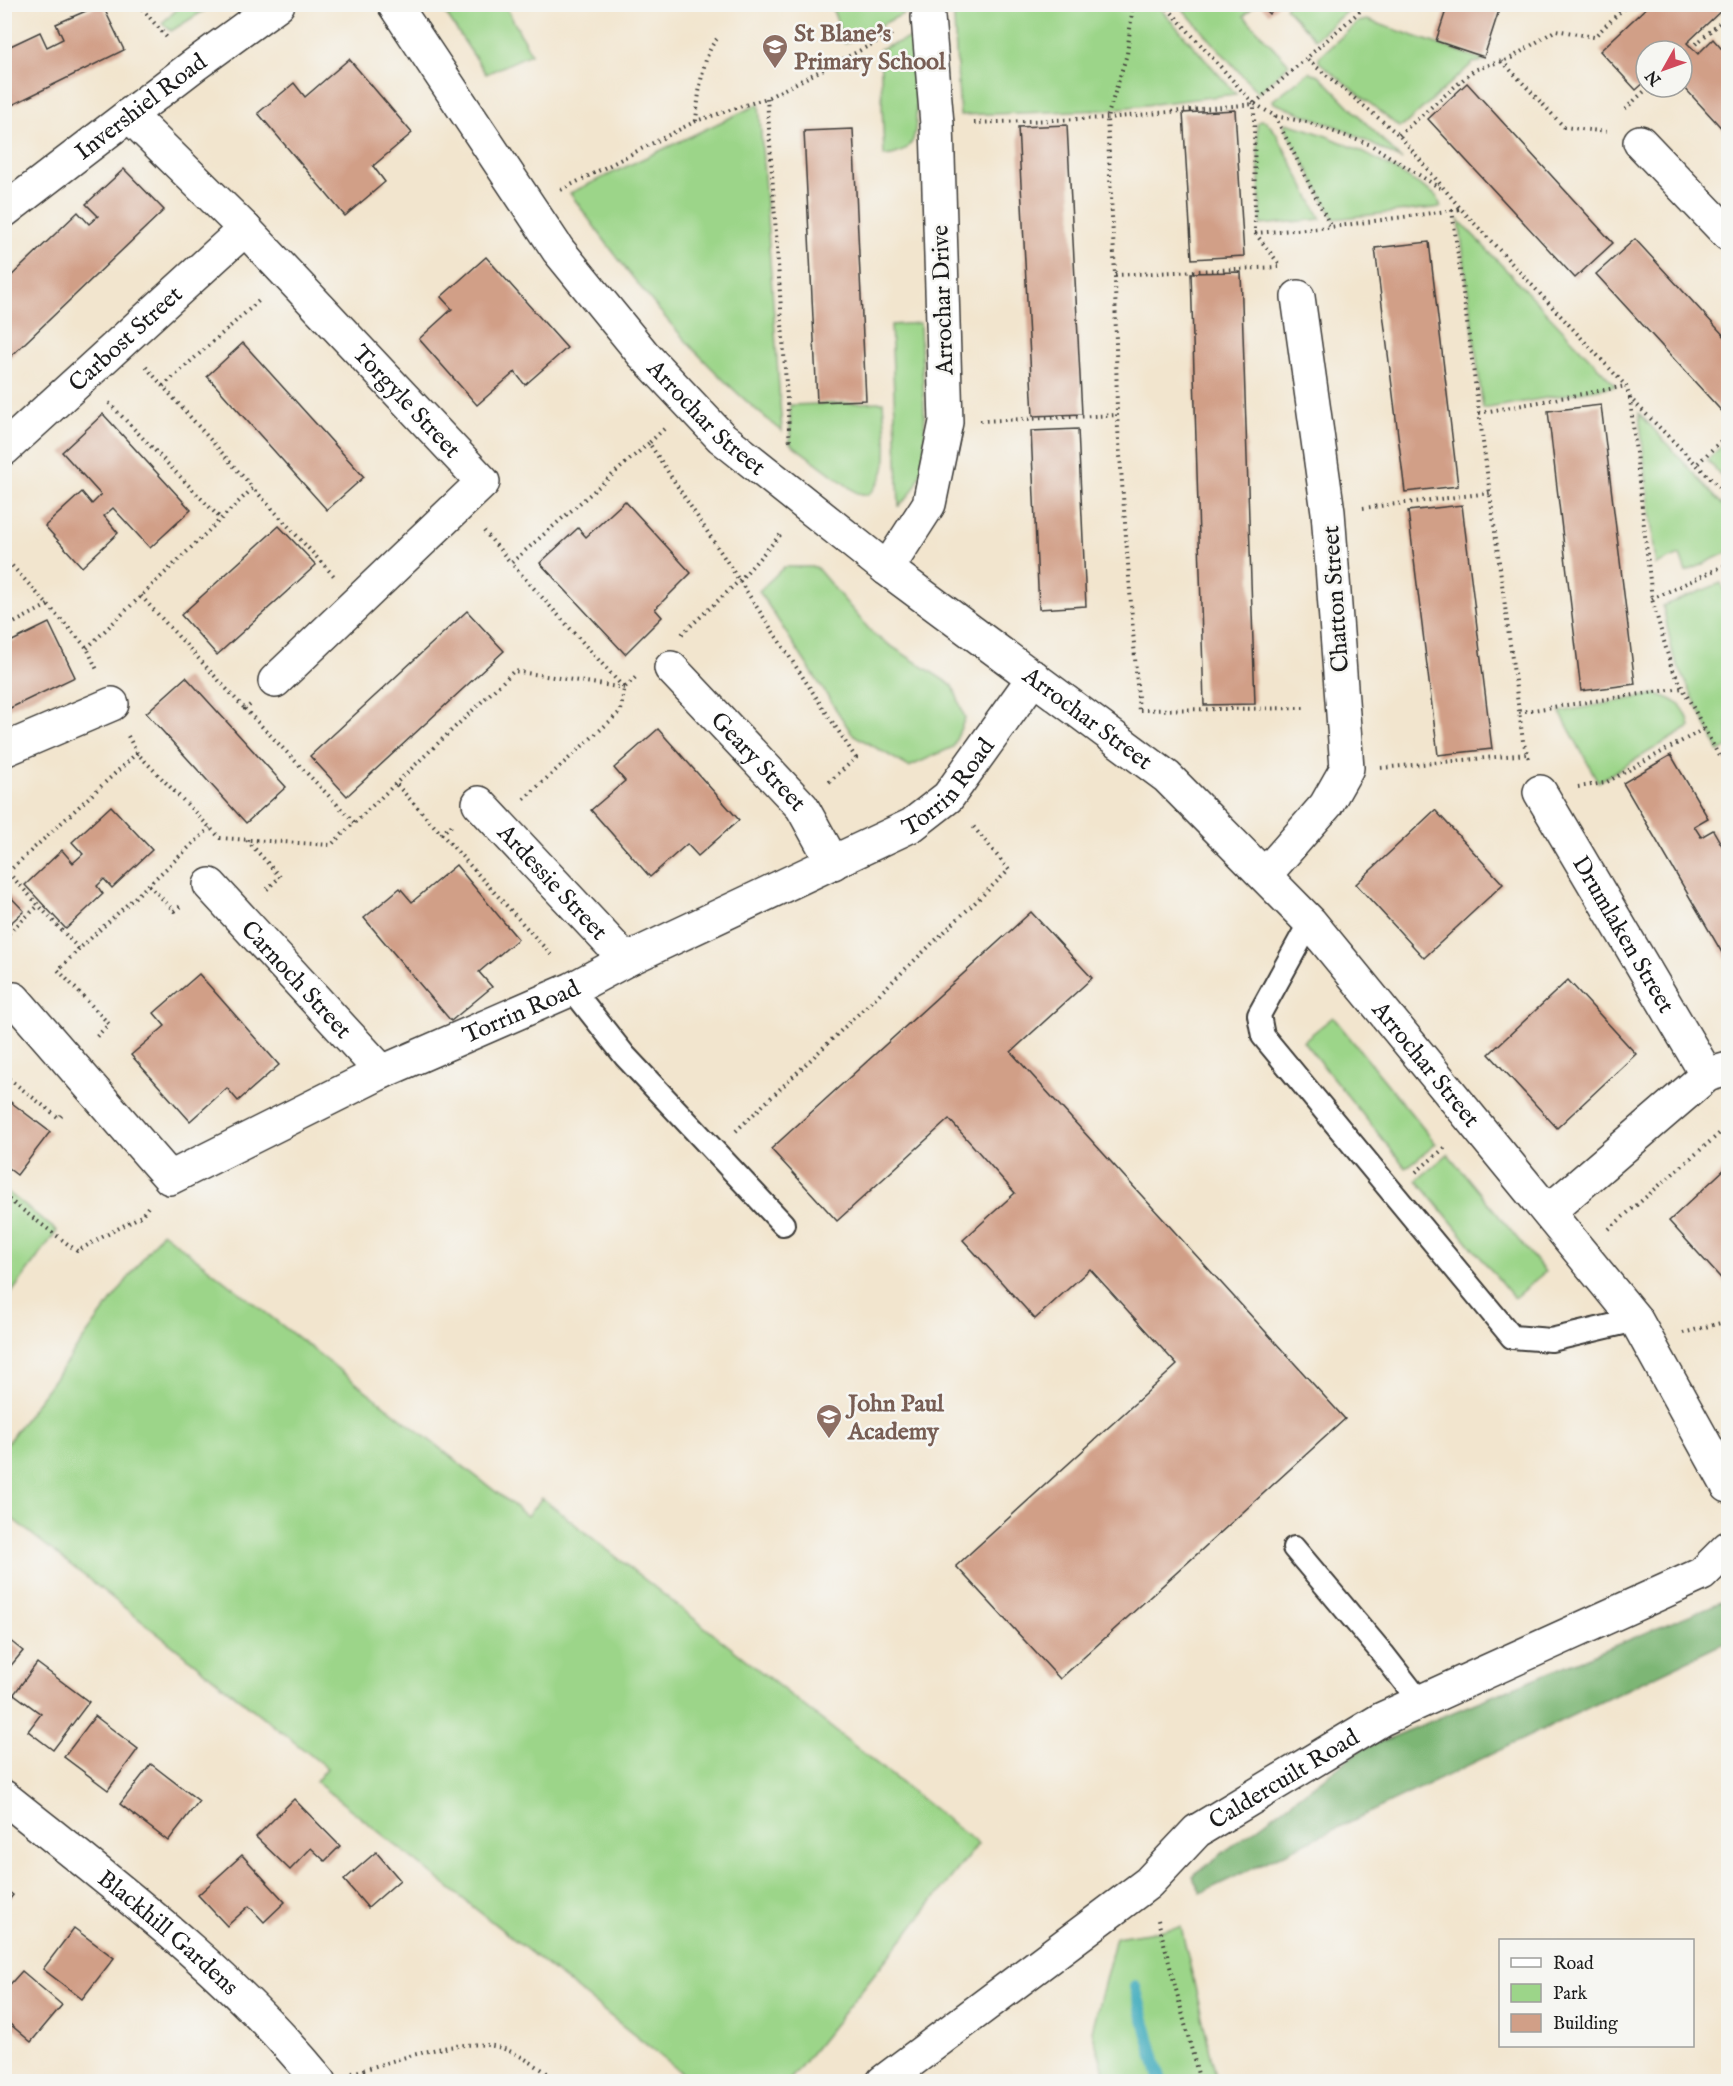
<svg xmlns="http://www.w3.org/2000/svg" width="1733" height="2086" font-family="'IM FELL English',serif">
  <style>
    .green { fill: #9cd589; stroke: #5c7852; stroke-width: 1.5 }
    .forest { fill: #7db675; stroke: #4c6948; stroke-width: 1.5 }
    .lines { fill: none; stroke-linecap: round; stroke-linejoin: round }
    .stream { stroke: #3daabc; stroke-width: 12 }
    .building { fill: #d19f87 }
    .lane-casing { stroke: #3c3a37; stroke-width: 26 }
    .street-casing { stroke: #3c3a37; stroke-width: 36 }
    .secondary-casing { stroke: #3c3a37; stroke-width: 36 }
    .path { stroke: #3c3a37; stroke-width: 4; stroke-dasharray: 1.5 4.5; stroke-linecap: butt }
    .lane { stroke: #fff; stroke-width: 22 }
    .street { stroke: #fff; stroke-width: 33 }
    .secondary { stroke: #fff; stroke-width: 33 }
    .labels { text-anchor: middle; stroke-width: 5; stroke-linejoin: round; paint-order: stroke }
    .education-label { font-size: 24px; font-weight: bold; fill: #785e54; stroke: #f6f6f2; text-anchor: start }
    .street-label { font-size: 24px; fill: #1c1c1c; stroke: #f6f6f2 }
  </style>
  <rect width="100%" height="100%" fill="#f6f6f2"/>
  <filter id="ink" filterUnits="userSpaceOnUse"><feTurbulence type="fractalNoise" baseFrequency=".0167" numOctaves="2"/><feDisplacementMap in="SourceGraphic" scale="12" xChannelSelector="R" yChannelSelector="G"/><feConvolveMatrix kernelMatrix="1 2 1 2 8 2 1 2 1" color-interpolation-filters="sRGB"/></filter>
  <filter id="wash" filterUnits="userSpaceOnUse"><feTurbulence type="fractalNoise" baseFrequency=".008" numOctaves="4" result="noise"/><feDisplacementMap in="SourceGraphic" scale="24" xChannelSelector="R" yChannelSelector="G"/><feGaussianBlur stdDeviation="1.35" result="paint"/><feColorMatrix in="noise" values="0 0 0 0 0 0 0 0 0 0 0 0 0 0 0 0 0 1.4 0 .05"/><feComposite in="paint" operator="in"/></filter>
  <g filter="url(#wash)">
    <rect width="100%" height="100%" fill="#f2e5ce"/>
    <!-- green -->
    <g class="green">
      <polygon points="183,4 213,4 213,5 171,31 162,23"/>
      <polygon points="1288,4 1350,4 1350,5 1349,9 1315,39 1285,7"/>
      <polygon points="440,5 505,5 531,54 486,74"/>
      <polygon points="831,5 902,5 907,12 845,43"/>
      <polygon points="953,5 1157,5 1236,94 1105,110 960,115"/>
      <polygon points="1179,5 1255,5 1244,16 1289,64 1258,93"/>
      <polygon points="1367,20 1487,61 1473,63 1403,126 1399,127 1319,62 1319,57 1358,22"/>
      <path d="M912 37C913 60 921 123 912 142 907 151 894 156 884 156L880 49Z"/>
      <polygon points="1309,72 1319,75 1402,160 1345,130 1274,103 1273,100"/>
      <path d="M759 104 782 431C696 364 632 280 570 193Z"/>
      <polygon points="1260,120 1266,121 1276,133 1321,219 1261,225 1257,124"/>
      <path d="M1286 123C1341 137 1390 165 1437 196L1441 207 1334 219 1284 125Z"/>
      <polygon points="1459,220 1616,386 1483,409"/>
      <path d="M920 323C921 365 927 417 924 458 922 476 913 494 899 506L891 325Z"/>
      <path d="M883 402C885 434 895 472 868 495L857 493 790 443V405Z"/>
      <polygon points="1639,413 1728,511 1728,552 1686,572 1680,555 1656,565"/>
      <polygon points="1728,440 1728,483 1707,460"/>
      <polygon points="784,567 816,567 874,635 953,686 965,718 953,747 909,767 852,734 759,591"/>
      <polygon points="1721,583 1728,601 1728,747 1719,752 1673,655 1663,606"/>
      <path d="M1656 694C1675 699 1687 706 1690 727L1598 782 1560 712Z"/>
      <polygon points="1333,1017 1436,1144 1406,1168 1303,1041"/>
      <polygon points="1448,1154 1545,1272 1514,1298 1417,1180"/>
      <polygon points="5,1190 57,1231 5,1302"/>
      <polygon points="162,1232 527,1516 542,1498 978,1844 789,2081 692,2081 316,1782 327,1768 5,1513 5,1446"/>
      <polygon points="1181,1927 1217,2081 1107,2081 1092,2031 1116,1937"/>
    </g>
    <!-- forest -->
    <polygon class="forest" points="1728,1599 1728,1641 1201,1893 1192,1876 1361,1750"/>
    <g class="lines">
      <!-- stream -->
      <polyline class="stream" points="1135,1987 1161,2082"/>
    </g>
    <g id="blocks">
      <!-- building -->
      <g class="building">
        <polygon points="102,4 124,50 4,109 4,49 40,32 47,47 63,39 56,24"/>
        <polygon points="1259,4 1279,4 1269,14"/>
        <polygon points="1448,4 1501,4 1484,57 1436,41"/>
        <polygon points="1649,5 1727,5 1687,43 1698,54 1713,39 1728,56 1728,135 1682,85 1682,51 1646,51 1646,81 1636,90 1600,51"/>
        <polygon points="349,59 412,133 373,166 385,182 345,216 258,113 294,83 305,97"/>
        <polygon points="1467,83 1613,243 1575,278 1428,119"/>
        <polygon points="1235,110 1244,256 1192,259 1183,113"/>
        <polygon points="1067,125 1082,414 1033,416 1018,127"/>
        <polygon points="853,129 866,400 817,402 804,131"/>
        <polygon points="124,169 164,210 4,363 4,303 11,297 4,290 4,283 78,212 89,224 98,216 86,204"/>
        <polygon points="1635,239 1728,340 1728,418 1596,274"/>
        <polygon points="1429,242 1458,486 1405,492 1375,248"/>
        <polygon points="486,257 567,348 525,385 515,372 477,405 419,339 452,309 441,297"/>
        <polygon points="1241,272 1255,704 1204,705 1191,273"/>
        <polygon points="243,343 364,477 327,510 207,376"/>
        <polygon points="1601,405 1635,684 1581,691 1548,411"/>
        <polygon points="103,414 191,510 150,548 113,508 104,516 118,533 82,567 45,526 82,492 92,504 101,495 62,452"/>
        <polygon points="1078,429 1086,606 1039,609 1031,431"/>
        <polygon points="625,501 691,573 655,609 662,617 625,654 540,563 578,528 586,537"/>
        <polygon points="1462,505 1492,749 1438,755 1408,511"/>
        <polygon points="279,526 316,565 217,655 181,615"/>
        <polygon points="467,611 504,651 347,796 310,756"/>
        <polygon points="49,623 75,677 4,711 4,645"/>
        <polygon points="186,677 286,787 246,823 146,713"/>
        <polygon points="658,729 739,820 698,856 687,844 650,877 591,810 625,781 614,768"/>
        <polygon points="1671,755 1708,818 1694,826 1701,837 1713,830 1728,856 1728,963 1623,783"/>
        <polygon points="111,806 152,850 112,888 104,879 97,886 103,894 66,929 25,885 62,850 73,863 83,854 72,842"/>
        <polygon points="1435,810 1503,884 1424,958 1356,884"/>
        <polygon points="456,865 518,939 479,972 492,987 451,1021 364,918 400,888 412,902"/>
        <polygon points="4,890 24,911 4,929"/>
        <polygon points="1031,912 1092,978 1011,1052 1345,1419 1060,1679 956,1566 1177,1365 1090,1269 1035,1319 963,1240 1015,1193 949,1119 837,1221 771,1149"/>
        <polygon points="199,974 279,1065 238,1101 227,1088 190,1121 131,1055 165,1026 154,1013"/>
        <polygon points="1568,980 1636,1054 1557,1128 1489,1054"/>
        <polygon points="4,1097 50,1132 17,1175 4,1165"/>
        <polygon points="1728,1166 1728,1286 1669,1221"/>
        <polygon points="4,1636 23,1651 4,1674"/>
        <polygon points="37,1663 89,1702 53,1750 28,1731 41,1714 14,1694"/>
        <polygon points="95,1716 138,1749 108,1790 64,1757"/>
        <polygon points="151,1764 199,1801 168,1841 120,1804"/>
        <polygon points="294,1799 340,1846 325,1861 311,1848 290,1870 256,1837"/>
        <polygon points="376,1852 400,1880 368,1908 344,1880"/>
        <polygon points="242,1855 285,1902 264,1922 249,1906 227,1926 198,1895"/>
        <polygon points="4,1888 13,1895 4,1906"/>
        <polygon points="74,1928 114,1958 82,1999 43,1969"/>
        <polygon points="22,1971 62,2005 31,2042 4,2019 4,1991"/>
      </g>
    </g>
  </g>
  <g filter="url(#ink)">
    <use href="#blocks" fill-opacity="0" stroke="#3c3a37" stroke-width="1.5"/>
    <g class="lines">
      <defs>
        <g id="lane">
          <polyline points="1310,922 1259,1015 1263,1036 1512,1337 1551,1340 1636,1320"/>
          <polyline points="572,989 625,1056 783,1224"/>
          <polyline points="1294,1548 1383,1654 1421,1703"/>
        </g>
        <g id="street">
          <path id="s1" d="M129 115 245 229 483 482 275 681"/>
          <polyline points="1640,142 1728,234"/>
          <path id="s2" d="M4 449 245 229"/>
          <polyline points="887,569 929,504 946,422 937,124 928,17"/>
          <path id="s3" d="M671 668 802 807 833 863"/>
          <polyline points="4,750 112,704"/>
          <path id="s4" d="M1540 792 1707 1075"/>
          <path id="s5" d="M479 803 626 960"/>
          <polyline points="1265,875 1326,805 1347,768 1328,512 1298,297"/>
          <path id="s6" d="M210 885 382 1072"/>
          <path id="s7" d="M14 999 170 1178 382 1072 572 989 626 960 912 825 948 797 1034 677"/>
          <polyline points="1548,1212 1707,1075 1728,1069"/>
          <path id="s8" d="M4 1797C115 1886 230 1972 320 2082"/>
          <path id="s9" d="M883 2082 1148 1883 1197 1831 1382 1719 1702 1574 1728 1548"/>
        </g>
        <g id="secondary">
          <path id="s10" d="M394 4 558 250 643 354 721 437 887 569 1167 777 1310 922 1636 1320 1728 1486"/>
          <path id="s11" d="M4 211 193 66 278 4"/>
        </g>
      </defs>
      <!-- lane casing -->
      <use href="#lane" class="lane-casing"/>
      <!-- street casing -->
      <use href="#street" class="street-casing"/>
      <!-- secondary casing -->
      <use href="#secondary" class="secondary-casing"/>
      <!-- path -->
      <g class="path">
        <polyline points="138,4 169,40"/>
        <polyline points="1133,4 1127,54 1107,118 1115,275 1117,415 1139,712"/>
        <polyline points="1164,4 1254,104 1255,233 1280,265"/>
        <polyline points="1691,48 1720,23 1728,30"/>
        <polyline points="1308,60 1399,135 1461,209 1626,386 1630,398 1728,496"/>
        <polyline points="1502,61 1564,127 1608,132"/>
        <polyline points="767,98 790,444"/>
        <polyline points="1255,104 1275,116 1307,122 1371,145 1443,190"/>
        <polyline points="1625,109 1649,87"/>
        <polyline points="1275,116 1331,227"/>
        <path d="M696 121C698 99 702 51 719 37"/>
        <polyline points="974,123 1107,118 1254,104 1368,4"/>
        <polyline points="1399,135 1474,70 1511,58 1556,30 1594,37 1628,4"/>
        <polyline points="561,190 696,121 767,98 892,34"/>
        <polyline points="1452,210 1523,741 1529,759"/>
        <polyline points="1255,233 1331,227 1461,209"/>
        <polyline points="1115,275 1278,267"/>
        <polyline points="146,367 253,488"/>
        <polyline points="163,386 261,299"/>
        <polyline points="1630,398 1652,599 1671,666 1720,758 1728,754"/>
        <polyline points="109,403 221,519"/>
        <polyline points="1479,413 1626,386"/>
        <polyline points="980,421 1117,415"/>
        <polyline points="664,429 649,443 856,758 829,782"/>
        <polyline points="1698,463 1728,434"/>
        <polyline points="1363,508 1490,493"/>
        <polyline points="484,531 511,563"/>
        <polyline points="4,557 87,648 98,672"/>
        <polyline points="141,596 245,709"/>
        <polyline points="1652,599 1728,564"/>
        <polyline points="4,628 50,604"/>
        <polyline points="682,634 738,582 782,533"/>
        <polyline points="87,648 253,488 334,576"/>
        <polyline points="623,687 511,563 649,443"/>
        <polyline points="250,705 245,709 355,823"/>
        <polyline points="1140,710 1306,708"/>
        <polyline points="1519,712 1682,688"/>
        <polyline points="128,736 137,753 220,838 331,845 514,671 624,688"/>
        <polyline points="1381,768 1527,754"/>
        <polyline points="397,785 554,958"/>
        <polyline points="1578,787 1605,783 1704,729"/>
        <polyline points="524,799 621,711 624,688 637,676"/>
        <polyline points="441,834 452,825"/>
        <polyline points="247,840 280,877 265,891"/>
        <polyline points="4,868 79,949 210,828"/>
        <polyline points="8,872 137,753"/>
        <polyline points="149,885 174,911 182,905"/>
        <polyline points="4,937 38,906"/>
        <polyline points="79,949 58,970 109,1024 94,1039"/>
        <polyline points="4,1075 59,1118 64,1112"/>
        <polyline points="736,1131 1009,870 972,825"/>
        <polyline points="1416,1172 1447,1146"/>
        <polyline points="4,1196 77,1251 141,1216 148,1207"/>
        <polyline points="1609,1229 1728,1126"/>
        <polyline points="1683,1333 1728,1321"/>
        <polyline points="1158,1920 1200,2082"/>
        <path d="M352 2073C392 2062 446 2041 487 2045 513 2047 540 2069 561 2082"/>
      </g>
      <!-- lane -->
      <use href="#lane" class="lane"/>
      <!-- street -->
      <use href="#street" class="street"/>
      <!-- secondary -->
      <use href="#secondary" class="secondary"/>
    </g>
  </g>
  <!-- icons -->
  <defs>
    <symbol id="school-pin" viewBox="-11 -11 22 30"><path d="M0 17L-7.5 6A9.5 9.5 0 1 1 7.5 6Z" fill="#8d6e63" stroke="#f6f6f2"/><path d="M0-5L7-2L0 1L-7-2ZM-4 1L0 2.5L4 1V4Q0 6-4 4Z" fill="#fff"/></symbol>
  </defs>
  <g fill-rule="evenodd">
    <use href="#school-pin" x="760" y="32" width="30" height="40"/>
    <use href="#school-pin" x="814" y="1402" width="30" height="40"/>
  </g>
  <g class="labels">
    <!-- education labels -->
    <g class="education-label">
      <text x="794" y="41">St Blane's<tspan x="794" dy="28">Primary School</tspan></text>
      <text x="848" y="1411">John Paul<tspan x="848" dy="28">Academy</tspan></text>
    </g>
    <!-- street labels -->
    <g class="street-label">
      <text dy="8" stroke="none"><textPath href="#s11" startOffset="172">Invershiel Road</textPath></text>
      <text transform="translate(942 300) rotate(-92)" y="8">Arrochar Drive</text>
      <text dy="8" stroke="none"><textPath href="#s2" startOffset="164">Carbost Street</textPath></text>
      <text dy="8" stroke="none"><textPath href="#s1" startOffset="399">Torgyle Street</textPath></text>
      <text dy="8" stroke="none"><textPath href="#s10" startOffset="520">Arrochar Street</textPath></text>
      <text transform="translate(1335 599) rotate(-94)" y="8">Chatton Street</text>
      <text dy="8" stroke="none"><textPath href="#s10" startOffset="1006">Arrochar Street</textPath></text>
      <text dy="8" stroke="none"><textPath href="#s3" startOffset="128">Geary Street</textPath></text>
      <text dy="8" stroke="none"><textPath href="#s7" startOffset="1112">Torrin Road</textPath></text>
      <text dy="8" stroke="none"><textPath href="#s5" startOffset="108">Ardessie Street</textPath></text>
      <text dy="8" stroke="none"><textPath href="#s4" startOffset="165">Drumlaken Street</textPath></text>
      <text dy="8" stroke="none"><textPath href="#s6" startOffset="128">Carnoch Street</textPath></text>
      <text dy="8" stroke="none"><textPath href="#s7" startOffset="626">Torrin Road</textPath></text>
      <text dy="8" stroke="none"><textPath href="#s10" startOffset="1492">Arrochar Street</textPath></text>
      <text dy="8" stroke="none"><textPath href="#s9" startOffset="504">Caldercuilt Road</textPath></text>
      <text dy="8" stroke="none"><textPath href="#s8" startOffset="213">Blackhill Gardens</textPath></text>
    </g>
  </g>
  <!-- margin -->
  <rect width="1733" height="2086" fill="none" stroke="#f6f6f2" stroke-width="24"/>
  <!-- legend -->
  <rect x="1499" y="1939" width="195" height="108" fill="#f6f6f2" stroke="#9f9f9c" stroke-width="1.5"/>
  <rect x="1511" y="1958" width="30" height="9" fill="#ffffff" stroke="#9f9f9c" stroke-width="1.5"/>
  <text x="1553" y="1969" font-size="18" fill="#1c1c1c">Road</text>
  <rect x="1511" y="1984" width="30" height="18" fill="#9cd589" stroke="#9f9f9c" stroke-width="1.5"/>
  <text x="1553" y="1999" font-size="18" fill="#1c1c1c">Park</text>
  <rect x="1511" y="2014" width="30" height="18" fill="#d19f87" stroke="#9f9f9c" stroke-width="1.5"/>
  <text x="1553" y="2029" font-size="18" fill="#1c1c1c">Building</text>
  <!-- north arrow -->
  <g transform="translate(1664 69) rotate(230)"><circle r="28" fill="#f6f6f2" stroke="#9f9f9c" stroke-width="1.5"/>
  <path d="M0-4.5L10 22L0 15L-10 22Z" fill="#d1495b"/>
  <text y="-9" font-size="16" font-weight="bold" text-anchor="middle" fill="#1c1c1c">N</text>
  </g>
</svg>
